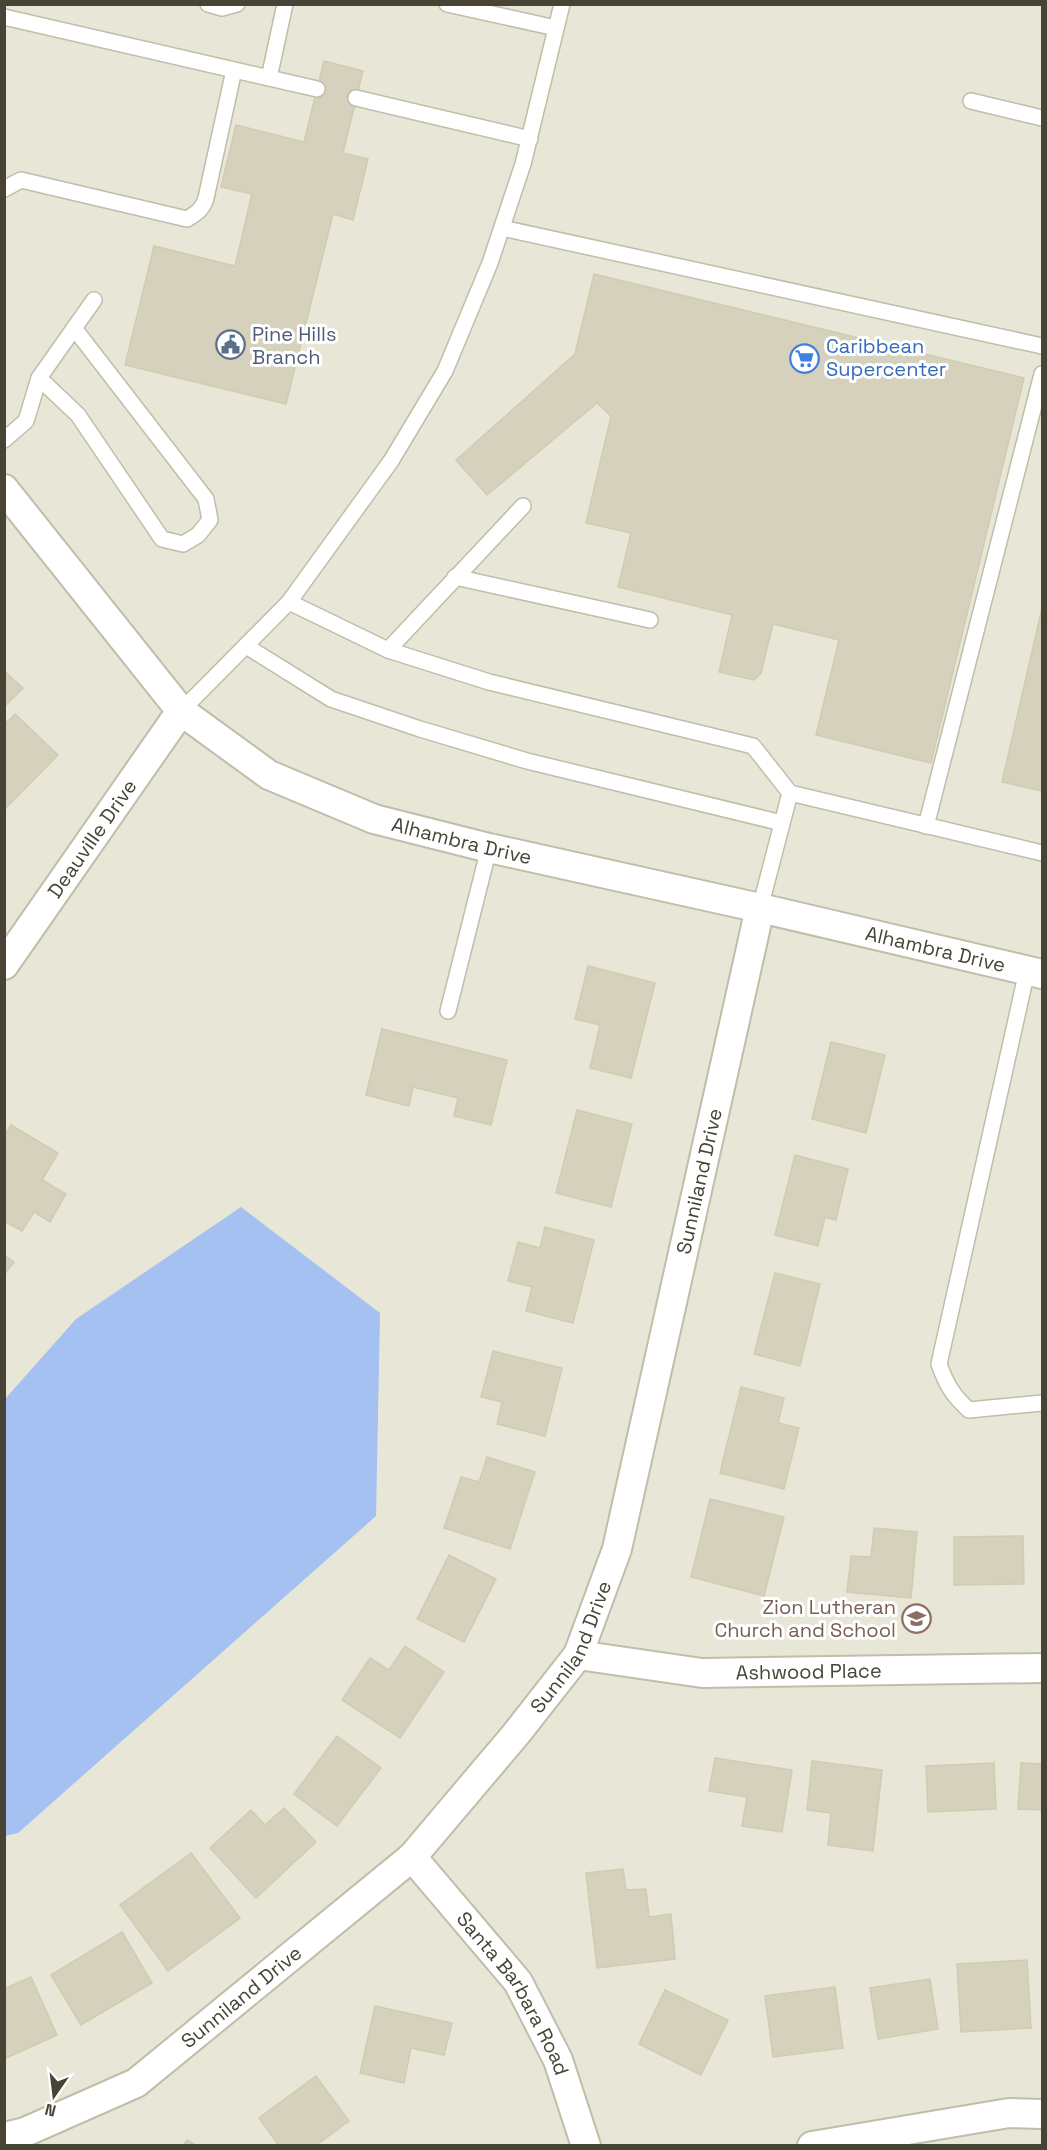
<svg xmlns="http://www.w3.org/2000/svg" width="1047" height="2150" font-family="'Space Grotesk',sans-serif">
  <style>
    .residential { fill: #e8e6d6 }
    .water { fill: #a4c1f1 }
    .building { fill: #d6d1bd; stroke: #d1cbb0; stroke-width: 1.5 }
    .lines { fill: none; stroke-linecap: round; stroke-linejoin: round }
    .service-casing { stroke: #c0bdaa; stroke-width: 18 }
    .minor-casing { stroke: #c0bdaa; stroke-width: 32 }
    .service { stroke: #fff; stroke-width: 15 }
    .minor { stroke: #fff; stroke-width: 28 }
    .labels { text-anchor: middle; stroke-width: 6; stroke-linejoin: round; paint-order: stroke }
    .service-label { font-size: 20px; fill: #4e5e75; stroke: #fff; text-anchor: start }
    .shop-label { font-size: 20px; fill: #366cbe; stroke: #fff; text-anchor: start }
    .street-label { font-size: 20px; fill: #474436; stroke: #fff }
    .education-label { font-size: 20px; fill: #785e54; stroke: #fff; text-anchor: end }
  </style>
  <rect width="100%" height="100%" fill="#f4f3e8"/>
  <!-- residential -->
  <rect class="residential" x="5" y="5" width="1037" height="2140"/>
  <!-- water -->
  <polygon class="water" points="241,1207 380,1313 376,1516 18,1833 5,1836 5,1399 76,1319"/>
  <!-- building -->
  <g class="building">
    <polygon points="324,61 363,71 343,153 368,159 353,220 333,214 286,404 125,365 154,246 235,266 252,194 221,187 236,125 304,142"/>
    <polygon points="594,274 1024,378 931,763 816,735 839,640 773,624 761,673 754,680 719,672 732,615 618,587 631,533 586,523 611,416 597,403 487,495 456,460 575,354"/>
    <polygon points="1042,608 1042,791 1002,782"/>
    <polygon points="4,671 23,688 4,707"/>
    <polygon points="15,714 58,755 4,810 4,725"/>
    <polygon points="588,966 655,983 631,1078 590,1068 600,1025 575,1019"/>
    <polygon points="382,1029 507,1060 491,1125 454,1116 458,1098 413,1087 409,1106 366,1095"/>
    <polygon points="831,1042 885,1055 866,1133 812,1119"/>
    <polygon points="577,1110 632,1124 611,1207 556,1193"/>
    <polygon points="11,1125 58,1153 42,1180 66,1194 50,1222 34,1212 22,1231 4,1221 4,1136"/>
    <polygon points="795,1155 848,1169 836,1220 825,1217 818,1246 775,1235"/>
    <polygon points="545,1227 594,1240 573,1323 526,1311 532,1287 508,1281 518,1242 540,1248"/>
    <polygon points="4,1255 14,1262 4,1275"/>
    <polygon points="775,1273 820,1284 800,1366 754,1354"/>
    <polygon points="493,1351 562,1368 545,1436 497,1424 502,1402 481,1397"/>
    <polygon points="741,1387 784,1398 778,1423 799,1428 784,1489 720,1473"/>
    <polygon points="487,1457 535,1472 510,1549 444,1528 461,1477 479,1482"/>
    <polygon points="710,1499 784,1517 764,1596 691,1577"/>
    <polygon points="874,1528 917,1532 911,1598 847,1592 851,1556 871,1557"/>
    <polygon points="1023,1536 1024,1584 954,1585 954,1537"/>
    <polygon points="449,1555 496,1579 464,1642 417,1619"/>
    <polygon points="405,1646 444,1672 400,1738 342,1700 370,1658 389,1670"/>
    <polygon points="337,1736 381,1768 337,1826 294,1794"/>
    <polygon points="715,1758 792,1770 782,1832 742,1826 747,1797 709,1791"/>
    <polygon points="812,1761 882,1770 873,1851 828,1845 831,1813 807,1810"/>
    <polygon points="994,1763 996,1809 928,1812 926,1766"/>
    <polygon points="1021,1763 1042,1764 1042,1810 1018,1809"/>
    <polygon points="284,1808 316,1842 256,1898 210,1848 251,1810 265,1825"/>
    <polygon points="191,1853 240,1918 168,1971 120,1905"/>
    <polygon points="623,1869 626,1890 646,1889 649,1917 671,1914 675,1959 597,1968 586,1873"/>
    <polygon points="122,1932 152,1983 81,2025 51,1975"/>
    <polygon points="1027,1960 1031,2028 961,2032 957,1964"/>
    <polygon points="31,1977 57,2035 4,2059 4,1989"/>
    <polygon points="930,1979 938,2029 878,2039 870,1988"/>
    <polygon points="835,1987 843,2048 773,2057 765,1996"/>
    <polygon points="665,1990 728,2020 701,2075 639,2044"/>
    <polygon points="375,2006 452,2023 444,2055 411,2048 404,2083 360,2073"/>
    <polygon points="316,2076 349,2121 315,2146 279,2146 259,2118"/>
    <polygon points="187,2140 197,2146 183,2146"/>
  </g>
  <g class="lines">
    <defs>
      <g id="service">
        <polyline points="208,4 222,8 237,4"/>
        <polyline points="447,4 556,28"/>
        <polyline points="4,17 317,89"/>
        <polyline points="269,78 285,4"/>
        <polyline points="356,98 530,139"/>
        <polyline points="971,101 1042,118"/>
        <path d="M4 189 21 180 187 219C197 213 203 209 206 198L234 70"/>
        <polyline points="502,228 1042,346"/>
        <polyline points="39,378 78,415 162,539 183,544 198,535 210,520 206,499 74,328"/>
        <polyline points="4,440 26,421 39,378 94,300"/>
        <polyline points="455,577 650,620"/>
        <polyline points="289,602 388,650 489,682 753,746 790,793"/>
        <polyline points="246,646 331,699 420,729 527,761 782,823"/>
        <polyline points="388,650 523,506"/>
        <polyline points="181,711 289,602 391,461 445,371 490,263 523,164 562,4"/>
        <polyline points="926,826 1042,374"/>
        <polyline points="760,908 790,793 1042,853"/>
        <path d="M1027 971 939 1364C946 1384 953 1396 969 1410L1042 1403"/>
        <polyline points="448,1011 489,848"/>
      </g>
      <g id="minor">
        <path id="s1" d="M4 489 181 711 269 775 374 819 489 848 760 908 1042 974"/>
        <path id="s2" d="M4 965 181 711"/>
        <path id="s3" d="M578 1655 702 1673 1042 1668"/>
        <path id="s4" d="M412 1857 518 1982 558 2060 586 2146"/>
        <path id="s5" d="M4 2137 25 2132 136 2083 412 1857 516 1734 578 1655 617 1549 760 908"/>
        <polyline points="812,2146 1009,2113 1042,2114"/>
      </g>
    </defs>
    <!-- service casing -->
    <use href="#service" class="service-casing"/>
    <!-- minor casing -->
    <use href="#minor" class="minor-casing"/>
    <!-- service -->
    <use href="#service" class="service"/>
    <!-- minor -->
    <use href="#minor" class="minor"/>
  </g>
  <!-- icons -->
  <defs>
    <symbol id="civic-ring" viewBox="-11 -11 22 22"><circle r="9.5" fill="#fff" stroke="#5c6f8a" stroke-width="1.5"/><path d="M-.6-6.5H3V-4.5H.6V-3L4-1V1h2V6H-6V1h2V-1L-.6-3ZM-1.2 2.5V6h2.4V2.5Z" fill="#5c6f8a"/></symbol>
    <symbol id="supermarket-ring" viewBox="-11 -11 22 22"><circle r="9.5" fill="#fff" stroke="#3f7fe0" stroke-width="1.5"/><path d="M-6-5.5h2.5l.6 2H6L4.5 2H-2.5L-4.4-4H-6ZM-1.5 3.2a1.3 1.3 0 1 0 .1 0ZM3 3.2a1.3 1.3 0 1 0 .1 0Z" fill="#3f7fe0"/></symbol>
    <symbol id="school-ring" viewBox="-11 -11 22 22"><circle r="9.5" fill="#fff" stroke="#8d6e63" stroke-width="1.5"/><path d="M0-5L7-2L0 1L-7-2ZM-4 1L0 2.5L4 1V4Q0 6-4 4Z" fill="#8d6e63"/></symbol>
  </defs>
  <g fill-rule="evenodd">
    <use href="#civic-ring" x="214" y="328" width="33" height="33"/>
    <use href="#supermarket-ring" x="788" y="342" width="33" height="33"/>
    <use href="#school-ring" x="900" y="1602" width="33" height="33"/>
  </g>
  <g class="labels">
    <!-- service labels -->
    <g class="service-label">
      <text x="252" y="341">Pine Hills<tspan x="252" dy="23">Branch</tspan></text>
    </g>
    <!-- shop labels -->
    <g class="shop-label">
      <text x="826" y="353">Caribbean<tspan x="826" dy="23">Supercenter</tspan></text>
    </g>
    <!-- street labels -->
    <g class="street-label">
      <text dy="7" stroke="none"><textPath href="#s2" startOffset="154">Deauville Drive</textPath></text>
      <text dy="7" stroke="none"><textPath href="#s1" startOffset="597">Alhambra Drive</textPath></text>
      <text dy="7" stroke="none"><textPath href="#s1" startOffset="1083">Alhambra Drive</textPath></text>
      <text dy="7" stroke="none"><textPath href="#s5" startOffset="1251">Sunniland Drive</textPath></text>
      <text dy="7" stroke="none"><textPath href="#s5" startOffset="765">Sunniland Drive</textPath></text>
      <text dy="7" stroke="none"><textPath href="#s3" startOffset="232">Ashwood Place</textPath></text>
      <text dy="7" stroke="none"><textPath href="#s4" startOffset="171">Santa Barbara Road</textPath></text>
      <text dy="7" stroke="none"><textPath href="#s5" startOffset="279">Sunniland Drive</textPath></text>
    </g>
    <!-- education labels -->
    <g class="education-label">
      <text x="896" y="1614">Zion Lutheran<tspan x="896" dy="23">Church and School</tspan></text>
    </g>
  </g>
  <!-- border -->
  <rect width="1047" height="2150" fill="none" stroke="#474436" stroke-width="12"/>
  <!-- north arrow -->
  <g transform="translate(54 2096) rotate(194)" stroke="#ffffff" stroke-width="4.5" paint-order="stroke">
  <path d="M0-4.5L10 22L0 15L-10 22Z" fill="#474436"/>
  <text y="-9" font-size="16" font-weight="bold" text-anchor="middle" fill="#474436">N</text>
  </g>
</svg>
